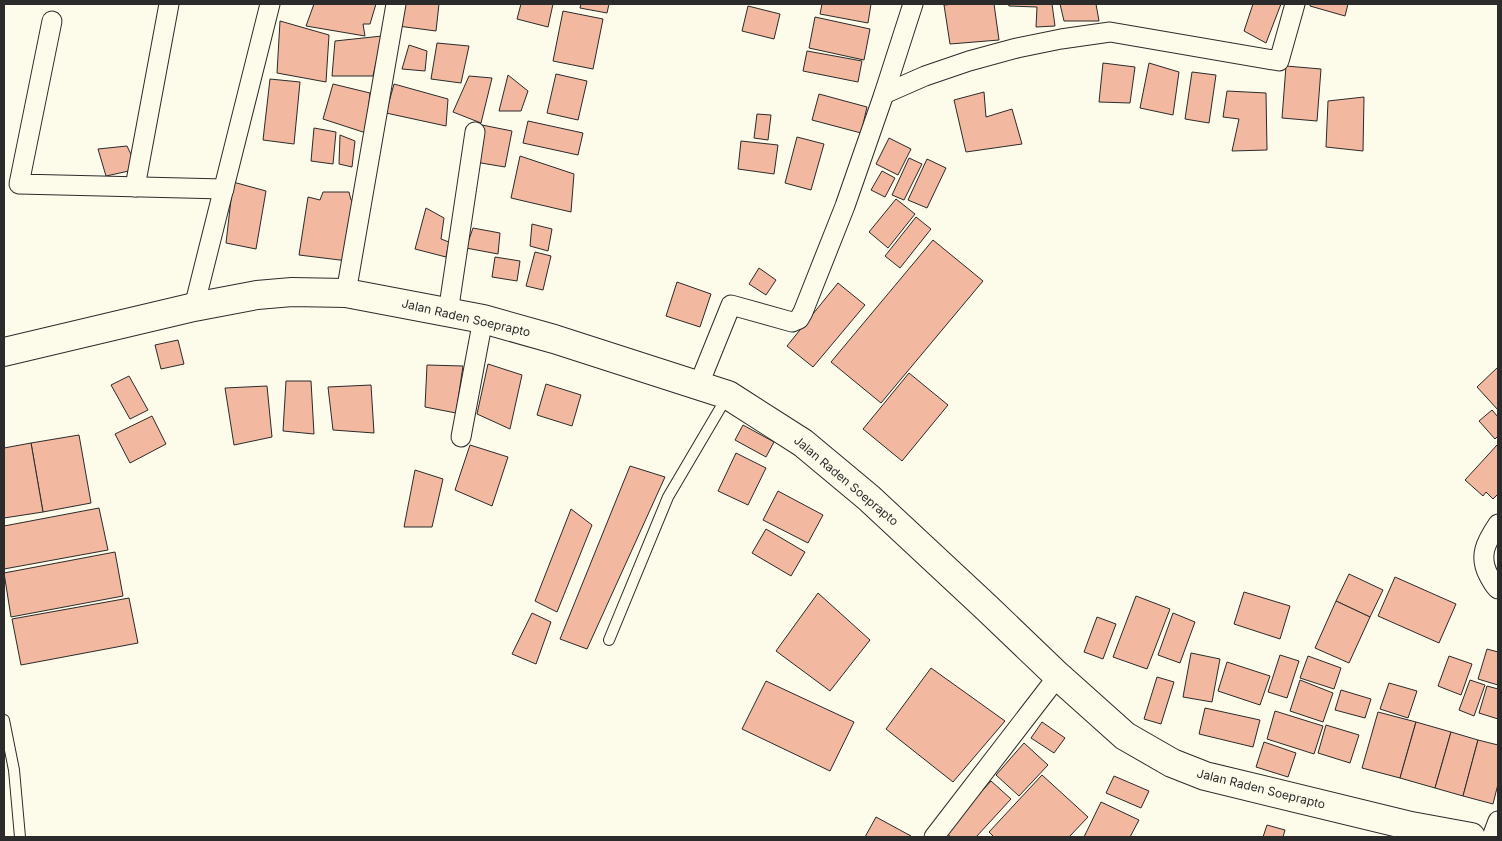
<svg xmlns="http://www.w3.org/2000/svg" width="1502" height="841" font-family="Inter,sans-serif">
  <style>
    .building { fill: #f2b8a0; stroke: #2b2b2b }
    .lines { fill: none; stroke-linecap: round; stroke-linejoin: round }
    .service-casing { stroke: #2b2b2b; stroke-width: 12 }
    .minor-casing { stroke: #2b2b2b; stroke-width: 21 }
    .trunk-casing { stroke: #2b2b2b; stroke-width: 30 }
    .service { stroke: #fdfbea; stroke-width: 10 }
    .minor { stroke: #fdfbea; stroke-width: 19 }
    .trunk { stroke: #fdfbea; stroke-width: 28 }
    .labels { text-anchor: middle; stroke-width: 4; stroke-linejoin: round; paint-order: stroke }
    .street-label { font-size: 12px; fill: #2b2b2b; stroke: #fdfbea }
  </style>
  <rect width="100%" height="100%" fill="#fdfbea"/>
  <!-- building -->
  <g class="building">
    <polygon points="314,4 376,4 370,24 363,24 365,36 306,26"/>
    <polygon points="401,4 439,4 436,31 398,26"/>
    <polygon points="521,4 553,4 548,27 517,19"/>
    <polygon points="581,4 609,4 607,13 580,8"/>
    <polygon points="822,4 871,4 868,23 820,14"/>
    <polygon points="955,4 994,4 999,40 950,44 944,5"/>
    <polygon points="1008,4 1052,4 1055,26 1036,27 1037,7 1009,6"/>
    <polygon points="1060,4 1096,4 1099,21 1064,21"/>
    <polygon points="1253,4 1281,4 1266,43 1244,31"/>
    <polygon points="1310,4 1348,4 1345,16 1310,6"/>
    <polygon points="748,6 780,14 774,39 742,31"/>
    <polygon points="563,11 603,19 593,69 553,61"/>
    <polygon points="815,17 870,29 864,60 809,48"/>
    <polygon points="280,21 329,35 326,82 277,73"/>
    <polygon points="382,36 373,76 332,76 335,41"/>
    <polygon points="437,43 469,46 461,83 431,79"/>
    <polygon points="409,45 427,51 425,71 402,69"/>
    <polygon points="807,51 862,61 858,82 803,71"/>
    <polygon points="1103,63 1135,67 1130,103 1099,102"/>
    <polygon points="1149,63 1179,72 1173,115 1140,108"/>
    <polygon points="1286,66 1321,69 1317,121 1282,118"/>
    <polygon points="1192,72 1216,75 1209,123 1185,119"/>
    <polygon points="556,74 587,81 578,120 547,113"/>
    <polygon points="508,75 528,91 521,111 499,111"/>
    <polygon points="469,76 492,78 481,123 453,112"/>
    <polygon points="270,79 300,82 294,144 263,140"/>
    <polygon points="333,84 370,93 366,133 323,119"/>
    <polygon points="394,84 448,99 446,126 386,113"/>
    <polygon points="1227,91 1266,93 1267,150 1232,151 1239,119 1223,117"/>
    <polygon points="984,92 986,117 1012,109 1022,144 966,152 954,100"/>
    <polygon points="819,94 867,107 861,133 812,120"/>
    <polygon points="1364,97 1363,151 1326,147 1328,101"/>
    <polygon points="757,114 771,115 768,140 754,138"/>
    <polygon points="528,121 583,133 578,155 523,143"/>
    <polygon points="482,125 512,131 505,167 475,162"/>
    <polygon points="314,128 336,132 333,164 311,161"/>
    <polygon points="340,135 355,141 352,167 339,164"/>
    <polygon points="797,137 824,144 811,190 785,183"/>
    <polygon points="889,138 911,149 898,175 876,164"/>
    <polygon points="741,141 778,145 774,174 738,169"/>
    <polygon points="127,146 138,169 106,176 98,149"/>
    <polygon points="520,156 574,174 571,212 511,198"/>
    <polygon points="909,158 922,164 904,200 892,195"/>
    <polygon points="927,159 946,168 927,208 908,200"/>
    <polygon points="882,171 895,178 885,197 871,190"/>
    <polygon points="233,182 266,191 256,249 226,243"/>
    <polygon points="323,192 349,192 351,200 360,204 348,261 299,255 308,197 320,200"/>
    <polygon points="896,199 915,214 888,248 869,232"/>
    <polygon points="426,208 444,218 441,239 449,242 446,257 415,249"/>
    <polygon points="916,217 931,229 900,268 885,256"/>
    <polygon points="532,224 552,229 548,251 530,246"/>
    <polygon points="473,228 500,233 498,254 466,248"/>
    <polygon points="933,240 983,281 881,403 831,362"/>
    <polygon points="535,252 551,256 543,290 526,286"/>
    <polygon points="495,257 520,261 517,281 492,277"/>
    <polygon points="759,268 776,280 766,295 749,284"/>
    <polygon points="677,282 711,294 700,327 666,316"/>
    <polygon points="838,283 865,305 813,367 787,346"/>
    <polygon points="178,340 184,364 161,369 155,345"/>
    <polygon points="488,364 522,375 510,429 477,414"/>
    <polygon points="427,365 463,366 456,413 425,407"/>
    <polygon points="1498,367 1498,410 1477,387"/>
    <polygon points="909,373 948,405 902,461 863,429"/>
    <polygon points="129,376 148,410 130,419 111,385"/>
    <polygon points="286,381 311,381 314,434 283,431"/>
    <polygon points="546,384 581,395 572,426 537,415"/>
    <polygon points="371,385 374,433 333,430 328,387"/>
    <polygon points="267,386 272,437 234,445 225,388"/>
    <polygon points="1492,410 1498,417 1498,436 1495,439 1479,421"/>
    <polygon points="152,416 166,444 130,463 115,434"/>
    <polygon points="743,425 774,442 766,457 735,440"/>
    <polygon points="79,435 91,503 43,512 31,443"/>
    <polygon points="31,443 43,512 4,518 4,448"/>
    <polygon points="1498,444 1498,494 1493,499 1486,492 1483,496 1465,480"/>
    <polygon points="470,445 508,457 492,506 455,490"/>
    <polygon points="736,453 766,468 748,505 718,491"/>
    <polygon points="630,466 665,477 587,649 560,639"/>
    <polygon points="415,470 443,479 432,527 404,527"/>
    <polygon points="778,491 823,515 808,543 763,520"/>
    <polygon points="99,508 108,550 4,569 4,526"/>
    <polygon points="571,509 592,525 557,612 535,601"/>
    <polygon points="766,529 805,552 791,576 752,553"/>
    <polygon points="115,552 123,596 11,617 4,573"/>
    <polygon points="1349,574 1383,590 1370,617 1336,601"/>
    <polygon points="1395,577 1456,604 1439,643 1378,616"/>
    <polygon points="1244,592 1290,606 1280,639 1234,624"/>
    <polygon points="818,593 870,640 830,691 776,651"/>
    <polygon points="1136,596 1170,609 1147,669 1113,657"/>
    <polygon points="129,598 138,643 21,665 12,619"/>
    <polygon points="1336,601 1370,617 1349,663 1315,648"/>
    <polygon points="532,613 551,622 536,664 512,654"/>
    <polygon points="1173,613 1195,622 1180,663 1158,655"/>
    <polygon points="1097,617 1116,624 1103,659 1084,652"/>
    <polygon points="1487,649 1498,652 1498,685 1478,679"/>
    <polygon points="1191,653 1220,659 1212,702 1183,697"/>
    <polygon points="1280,655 1299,661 1287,698 1268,692"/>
    <polygon points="1308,656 1341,668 1334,689 1300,678"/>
    <polygon points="1449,656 1472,664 1461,695 1438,686"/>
    <polygon points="1227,662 1270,676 1260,705 1218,691"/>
    <polygon points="931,668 1005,721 953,782 886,729"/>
    <polygon points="1157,677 1174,682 1161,724 1144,719"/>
    <polygon points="1300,680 1333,693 1323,722 1290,711"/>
    <polygon points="1470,680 1485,685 1474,716 1459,710"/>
    <polygon points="766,681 854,722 830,771 742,729"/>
    <polygon points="1389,683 1417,691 1408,718 1380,709"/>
    <polygon points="1487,686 1498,689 1498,719 1479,713"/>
    <polygon points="1341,690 1371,699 1365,718 1335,710"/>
    <polygon points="1205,708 1260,720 1253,747 1199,734"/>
    <polygon points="1275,711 1323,726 1314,754 1267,739"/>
    <polygon points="1378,712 1416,722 1400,778 1362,768"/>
    <polygon points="1042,722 1065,738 1054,753 1031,738"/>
    <polygon points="1416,722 1451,732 1435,788 1400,778"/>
    <polygon points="1326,725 1359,735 1350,763 1318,753"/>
    <polygon points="1451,732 1478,740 1463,796 1435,788"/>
    <polygon points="1478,740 1498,745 1498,784 1493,804 1463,796"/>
    <polygon points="1264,742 1296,753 1288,777 1256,767"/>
    <polygon points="1024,743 1048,765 1019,796 996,775"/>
    <polygon points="1042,775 1088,817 1069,837 994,837 989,832"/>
    <polygon points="1114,776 1149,791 1141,808 1106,793"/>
    <polygon points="991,781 1011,799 976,837 951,837 945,832"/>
    <polygon points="1101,802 1139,820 1130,837 1084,837"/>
    <polygon points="876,817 911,836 911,837 865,837"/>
    <polygon points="1267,825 1285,830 1283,837 1263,837"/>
  </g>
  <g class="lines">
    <defs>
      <g id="service">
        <polyline points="609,640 668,497 728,395"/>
        <polyline points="4,720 14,770 20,837"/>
      </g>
      <g id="minor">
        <polyline points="52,21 19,184 224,189"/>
        <polyline points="884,94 925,76 969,61 1017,48 1061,39 1110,32 1279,61 1295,4"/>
        <polyline points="135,187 169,4"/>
        <polyline points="346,293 396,4"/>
        <polyline points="194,307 270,4"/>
        <polyline points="448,313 475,132"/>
        <polyline points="699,384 731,305 792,322 799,319 803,312 845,206 884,94 913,4"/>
        <polyline points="461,437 483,319"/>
        <path d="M1498 524C1486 542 1478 556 1489 576 1492 581 1494 586 1498 589"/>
        <polyline points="934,837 1058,676"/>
        <polyline points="1492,837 1498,821"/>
      </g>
      <polyline id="trunk" points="4,352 194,307 257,295 292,292 346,293 483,319 554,339 728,395 803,443 869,498 987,608 1058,676 1125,736 1172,763 1205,776 1411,826 1471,837"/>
    </defs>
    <!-- service casing -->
    <use href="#service" class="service-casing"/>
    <!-- minor casing -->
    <use href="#minor" class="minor-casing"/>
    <!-- trunk casing -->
    <use href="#trunk" class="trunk-casing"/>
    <!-- service -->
    <use href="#service" class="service"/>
    <!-- minor -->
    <use href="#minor" class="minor"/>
    <!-- trunk -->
    <use href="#trunk" class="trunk"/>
  </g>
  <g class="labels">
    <!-- street labels -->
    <g class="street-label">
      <text transform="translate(466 318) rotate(13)" y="4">Jalan Raden Soeprapto</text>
      <text transform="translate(846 481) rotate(40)" y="4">Jalan Raden Soeprapto</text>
      <text transform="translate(1261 789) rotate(14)" y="4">Jalan Raden Soeprapto</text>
    </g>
  </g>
  <!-- border -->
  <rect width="1502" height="841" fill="none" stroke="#2b2b2b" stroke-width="10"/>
</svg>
